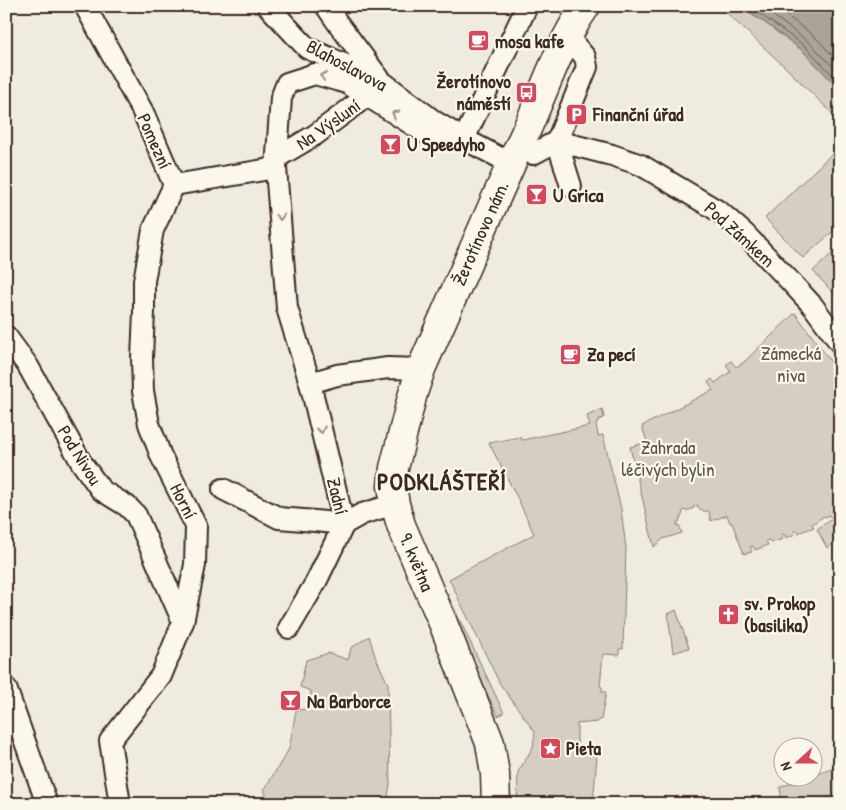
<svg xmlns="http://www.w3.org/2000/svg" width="846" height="810" font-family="'Patrick Hand',sans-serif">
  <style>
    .green { fill: #d5cec3; stroke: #887c70 }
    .water { fill: #aca397; stroke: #7f7367 }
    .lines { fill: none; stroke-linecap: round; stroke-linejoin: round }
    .shore { stroke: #685a4e; stroke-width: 1 }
    .street-casing { stroke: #3b2a1e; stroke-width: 24 }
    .secondary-casing { stroke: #3b2a1e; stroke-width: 31 }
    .street { stroke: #fbf7ec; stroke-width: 20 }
    .secondary { stroke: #fbf7ec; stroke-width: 28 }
    .oneway { stroke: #9b9085 }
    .labels { text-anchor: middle; stroke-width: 4.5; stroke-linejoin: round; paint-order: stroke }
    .poi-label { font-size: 19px; font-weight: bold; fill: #3b2a1e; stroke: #fbf7ec; text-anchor: start }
    .street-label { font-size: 19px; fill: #3b2a1e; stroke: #fbf7ec }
    .park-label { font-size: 19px; fill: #625347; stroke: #fbf7ec }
    .district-label { font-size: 24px; font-weight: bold; letter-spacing: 1px; fill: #3b2a1e; stroke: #fbf7ec }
  </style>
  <rect width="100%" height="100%" fill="#f0ebe0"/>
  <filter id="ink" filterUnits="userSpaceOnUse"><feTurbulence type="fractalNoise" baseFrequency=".02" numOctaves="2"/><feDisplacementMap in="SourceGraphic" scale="10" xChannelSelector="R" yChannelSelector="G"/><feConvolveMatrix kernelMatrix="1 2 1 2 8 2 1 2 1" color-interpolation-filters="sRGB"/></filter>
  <g filter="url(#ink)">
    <!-- green -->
    <g class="green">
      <polygon points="719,6 736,6 761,20 803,51 840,90 840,121 784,66"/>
      <polygon points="840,146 840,225 803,258 765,218"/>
      <polygon points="840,246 840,300 813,271"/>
      <polygon points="795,313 840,374 840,540 827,548 817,529 832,519 829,515 825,517 824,516 812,524 814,527 798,533 796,529 794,531 795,534 786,538 784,534 781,535 783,539 771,543 769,540 766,541 768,545 755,550 753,546 750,547 752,552 744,554 732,523 730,523 727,515 711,521 709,514 710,512 708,510 706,512 698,508 698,505 694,506 694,508 686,511 685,510 682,512 683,513 679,522 677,522 677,525 679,525 682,533 663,539 654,547 630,447 647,442 642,426 713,390 708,382 712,379 715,383 731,371 726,365 731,361 736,367 744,362"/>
      <polygon points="602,409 604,417 599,420 596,424 598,436 603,435 621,509 626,548 623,649 619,649 619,655 603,654 600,686 602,687 602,692 606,692 601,720 598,720 598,722 577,724 577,754 597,755 593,804 517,804 518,772 533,747 535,732 500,684 449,579 534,534 518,499 489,443 520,437 522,440 590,426 587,416"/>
      <polygon points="447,593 504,713 498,716 484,688 444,594"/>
      <polygon points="676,610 689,648 673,653 668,614"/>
      <polygon points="369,636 375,656 388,684 390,784 387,804 262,804 268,800 264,790 289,749 296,710 309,709 311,691 300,687 306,660 329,653 348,660 351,648"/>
      <polygon points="840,766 840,804 782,804 780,787 806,778 814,778 814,775"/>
    </g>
    <!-- water -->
    <polygon class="water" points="736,6 840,6 840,90 803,51 761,20"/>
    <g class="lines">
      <!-- shore -->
      <g class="shore">
        <polyline points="747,6 763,16 806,47 840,83"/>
        <polyline points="759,6 767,11 810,43 840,74"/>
        <polyline points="774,6 815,37 840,63"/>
      </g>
      <defs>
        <g id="street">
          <polyline points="85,6 143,112 174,185"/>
          <polyline points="268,6 307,48 380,80 434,121 464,139 510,163"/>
          <polyline points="326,6 337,22 379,78"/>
          <polyline points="568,37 585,57 587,67 557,141 612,155 641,165 720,212 744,233 789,280 813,306 840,343"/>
          <polyline points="464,139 527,6"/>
          <polyline points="533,154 557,141 571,186"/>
          <polyline points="278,157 315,135 367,96"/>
          <polyline points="174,185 276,168"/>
          <polyline points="6,336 28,366 81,462 101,490 127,506 136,515 183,622"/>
          <polyline points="310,383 337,375 388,368 421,369"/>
          <polyline points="223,489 279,518 315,521 344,524 362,514 395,504"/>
          <polyline points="289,628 316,582 344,524 310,383 287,308 276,168 281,98 287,83 315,74 347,83 427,134 440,136 456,135"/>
          <polyline points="6,688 47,804"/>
          <polyline points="120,804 110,741 161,676 183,622 195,565 196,526 161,456 149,424 143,391 142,358 144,312 144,281 153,230 174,185"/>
        </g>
        <path id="secondary" d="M496 804 495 774 490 743 443 623 401 525 395 504 392 486 394 468 413 393 421 369C457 286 493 204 530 122 547 83 561 41 586 6"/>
      </defs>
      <!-- street casing -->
      <use href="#street" class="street-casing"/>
      <!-- secondary casing -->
      <use href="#secondary" class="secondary-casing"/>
      <!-- street -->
      <use href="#street" class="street"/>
      <!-- secondary -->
      <use href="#secondary" class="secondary"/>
    </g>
    <!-- one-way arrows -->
    <defs><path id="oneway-chevron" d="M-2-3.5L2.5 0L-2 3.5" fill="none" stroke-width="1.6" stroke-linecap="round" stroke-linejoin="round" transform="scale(1.25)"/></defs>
    <g class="oneway">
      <use href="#oneway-chevron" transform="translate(323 76) rotate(-164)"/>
      <use href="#oneway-chevron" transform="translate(395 114) rotate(-148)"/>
      <use href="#oneway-chevron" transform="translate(280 217) rotate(86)"/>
      <use href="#oneway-chevron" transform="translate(321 430) rotate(76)"/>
    </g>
  </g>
  <!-- icons -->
  <defs>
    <symbol id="cafe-square" viewBox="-11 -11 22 22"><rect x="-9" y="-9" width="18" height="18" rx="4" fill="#d1495b" stroke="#fbf7ec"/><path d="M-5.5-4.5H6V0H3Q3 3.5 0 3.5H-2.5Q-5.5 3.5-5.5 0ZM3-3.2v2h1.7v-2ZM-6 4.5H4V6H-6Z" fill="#fff"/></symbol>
    <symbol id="bus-square" viewBox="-11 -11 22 22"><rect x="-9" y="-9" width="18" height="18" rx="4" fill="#d1495b" stroke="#fbf7ec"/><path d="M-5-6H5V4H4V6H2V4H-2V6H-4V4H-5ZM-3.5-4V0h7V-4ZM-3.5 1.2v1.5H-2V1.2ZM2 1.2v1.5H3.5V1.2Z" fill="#fff"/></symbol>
    <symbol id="parking-square" viewBox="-11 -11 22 22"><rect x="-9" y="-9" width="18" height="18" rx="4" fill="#d1495b" stroke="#fbf7ec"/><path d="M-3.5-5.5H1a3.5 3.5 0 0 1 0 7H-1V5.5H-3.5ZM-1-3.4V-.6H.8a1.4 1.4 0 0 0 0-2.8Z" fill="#fff"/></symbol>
    <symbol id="bar-square" viewBox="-11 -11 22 22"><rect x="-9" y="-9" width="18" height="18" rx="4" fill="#d1495b" stroke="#fbf7ec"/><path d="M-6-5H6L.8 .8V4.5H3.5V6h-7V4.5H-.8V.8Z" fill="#fff"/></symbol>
    <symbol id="church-square" viewBox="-11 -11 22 22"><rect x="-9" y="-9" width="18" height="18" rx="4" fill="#d1495b" stroke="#fbf7ec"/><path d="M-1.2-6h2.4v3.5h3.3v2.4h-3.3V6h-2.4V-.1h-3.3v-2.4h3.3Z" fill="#fff"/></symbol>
    <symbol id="sight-square" viewBox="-11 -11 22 22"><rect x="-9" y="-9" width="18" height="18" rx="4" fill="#d1495b" stroke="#fbf7ec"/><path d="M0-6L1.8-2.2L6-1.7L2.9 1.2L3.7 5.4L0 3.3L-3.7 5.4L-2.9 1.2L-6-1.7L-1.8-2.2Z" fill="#fff"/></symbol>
  </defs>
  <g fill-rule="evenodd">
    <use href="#cafe-square" x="466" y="28" width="25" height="25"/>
    <use href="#bus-square" x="514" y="80" width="25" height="25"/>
    <use href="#parking-square" x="564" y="102" width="25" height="25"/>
    <use href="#bar-square" x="378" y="132" width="25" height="25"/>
    <use href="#bar-square" x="524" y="182" width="25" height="25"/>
    <use href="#cafe-square" x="558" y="342" width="25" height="25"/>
    <use href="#church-square" x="716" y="602" width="25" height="25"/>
    <use href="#bar-square" x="278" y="688" width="25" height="25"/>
    <use href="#sight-square" x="538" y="736" width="25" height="25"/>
  </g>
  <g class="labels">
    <!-- poi labels -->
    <g class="poi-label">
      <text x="495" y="48">mosa kafe</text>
      <text x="511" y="88" text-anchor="end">Žerotínovo<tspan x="511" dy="22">náměstí</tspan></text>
      <text x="593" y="121">Finanční úřad</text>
      <text x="407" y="151">U Speedyho</text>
      <text x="553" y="202">U Grica</text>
      <text x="587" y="361">Za pecí</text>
      <text x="744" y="610">sv. Prokop<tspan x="744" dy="22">(basilika)</tspan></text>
      <text x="307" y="708">Na Barborce</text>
      <text x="566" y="755">Pieta</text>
    </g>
    <!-- street labels -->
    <g class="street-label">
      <text transform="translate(347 65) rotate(28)" y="7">Blahoslavova</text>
      <text transform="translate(328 124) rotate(-35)" y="7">Na Výsluní</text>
      <text transform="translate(155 141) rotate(66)" y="7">Pomezní</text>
      <text transform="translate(480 233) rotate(-66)" y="7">Žerotínovo nám.</text>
      <text transform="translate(740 234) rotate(42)" y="7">Pod Zámkem</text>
      <text transform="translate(80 455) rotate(58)" y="7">Pod Nivou</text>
      <text transform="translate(338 496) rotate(76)" y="7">Zadní</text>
      <text transform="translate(184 501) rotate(63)" y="7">Horní</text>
      <text transform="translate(417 562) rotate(67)" y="7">9. května</text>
    </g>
    <!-- park labels -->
    <g class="park-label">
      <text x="791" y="360">Zámecká<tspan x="791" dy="22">niva</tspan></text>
      <text x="668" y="454">Zahrada<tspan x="668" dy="22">léčivých bylin</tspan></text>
    </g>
    <!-- district labels -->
    <g class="district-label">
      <text x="442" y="490">PODKLÁŠTEŘÍ</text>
    </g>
  </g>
  <!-- margin -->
  <rect width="846" height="810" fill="none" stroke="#fbf7ec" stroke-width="25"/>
  <rect x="12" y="12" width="821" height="785" fill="none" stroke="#3b2a1e" stroke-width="2" filter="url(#ink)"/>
  <!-- north arrow -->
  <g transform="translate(798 762) rotate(249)"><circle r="24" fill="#fbf7ec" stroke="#aea59a"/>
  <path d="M0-4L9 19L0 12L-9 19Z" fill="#d1495b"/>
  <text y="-8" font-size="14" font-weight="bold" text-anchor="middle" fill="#3b2a1e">N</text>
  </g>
</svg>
